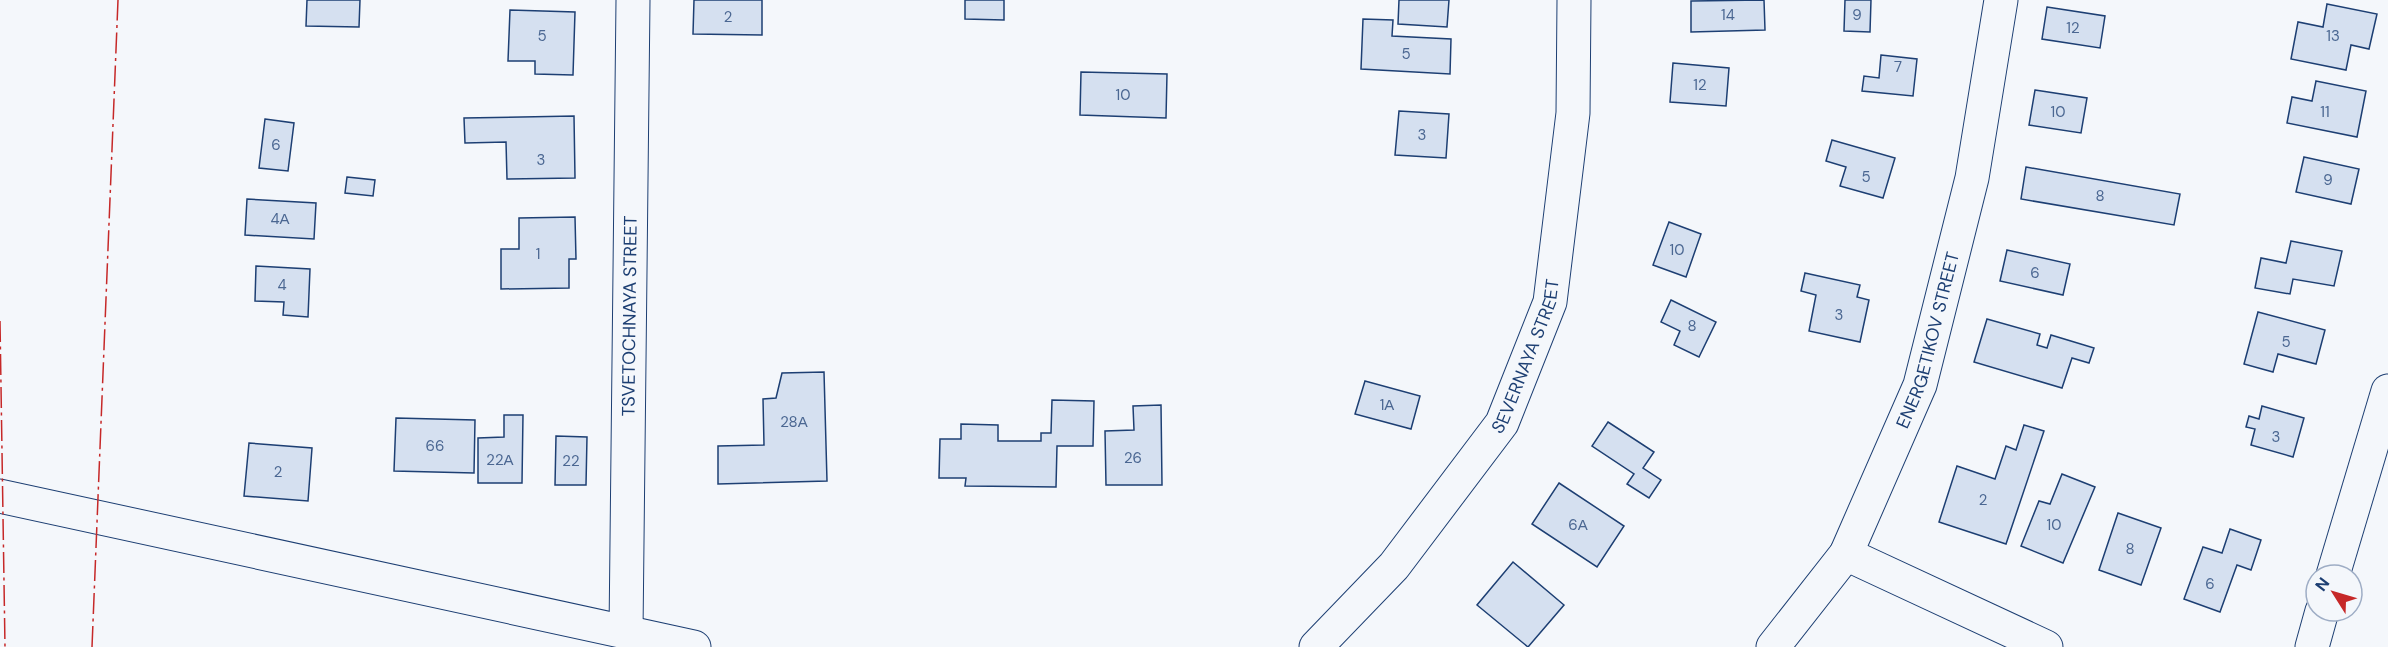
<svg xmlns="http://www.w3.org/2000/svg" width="2388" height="647" font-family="'DM Sans',sans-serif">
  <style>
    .building { fill: #d5e0f0; stroke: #1d3f73; stroke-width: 1.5 }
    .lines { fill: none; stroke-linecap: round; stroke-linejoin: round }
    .minor-casing { stroke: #1d3f73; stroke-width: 35 }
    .major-casing { stroke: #1d3f73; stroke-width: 35 }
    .minor { stroke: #f4f7fb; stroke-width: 33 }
    .major { stroke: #f4f7fb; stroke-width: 33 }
    .power { stroke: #c62828; stroke-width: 1.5; stroke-dasharray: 21 4.5 3 4.5; stroke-linecap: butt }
    .labels { text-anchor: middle; stroke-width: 4.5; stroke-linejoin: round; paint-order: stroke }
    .number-label { font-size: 15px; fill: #4b6792 }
    .street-label { font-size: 18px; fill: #1d3f73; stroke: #f4f7fb }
  </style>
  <rect width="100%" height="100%" fill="#f4f7fb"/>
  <!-- building -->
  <g class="building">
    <polygon points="307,0 360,0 359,27 306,26"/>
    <polygon points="694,0 762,0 762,35 693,34"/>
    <polygon points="965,0 1004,0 1004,20 965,19"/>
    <polygon points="1399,0 1449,0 1447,27 1398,24"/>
    <polygon points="1764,0 1765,30 1691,32 1691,1"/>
    <polygon points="1845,0 1871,0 1870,32 1844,31"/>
    <polygon points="2327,4 2377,14 2369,49 2351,45 2346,70 2291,59 2298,22 2323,27"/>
    <polygon points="2047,7 2105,16 2100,48 2042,39"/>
    <polygon points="510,10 575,12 573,75 535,74 535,61 508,61"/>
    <polygon points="1363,19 1393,20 1392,36 1451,39 1450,74 1361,69"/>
    <polygon points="1881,55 1917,59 1913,96 1862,91 1864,76 1879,78"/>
    <polygon points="1673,63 1729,68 1726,106 1670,102"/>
    <polygon points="1081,72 1167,74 1166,118 1080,115"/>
    <polygon points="2316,81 2366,91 2357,137 2287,123 2292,97 2312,101"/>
    <polygon points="2035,90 2087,98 2081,133 2029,125"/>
    <polygon points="1399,111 1449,114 1446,158 1395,155"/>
    <polygon points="574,116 575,178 507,179 506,142 465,143 464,118"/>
    <polygon points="265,119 294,123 288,171 259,168"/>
    <polygon points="1832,140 1895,158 1883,198 1840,186 1846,167 1826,161"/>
    <polygon points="2304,157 2359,169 2351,204 2296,192"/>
    <polygon points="2026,167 2180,194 2174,225 2021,199"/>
    <polygon points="347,177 375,180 373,196 345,193"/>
    <polygon points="247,199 316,203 314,239 245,235"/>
    <polygon points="575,217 576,259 569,259 569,288 501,289 501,249 519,249 519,218"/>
    <polygon points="1669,222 1701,234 1686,277 1653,265"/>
    <polygon points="2291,241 2342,251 2334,286 2293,279 2290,294 2255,288 2261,258 2286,263"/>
    <polygon points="2007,250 2070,264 2063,295 2000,281"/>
    <polygon points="256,266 310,269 308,317 283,315 284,302 255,301"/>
    <polygon points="1805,273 1860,285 1857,297 1869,300 1860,342 1809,331 1816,295 1801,291"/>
    <polygon points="1671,300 1716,322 1699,357 1674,345 1680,331 1661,322"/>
    <polygon points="2258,312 2325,330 2316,364 2278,354 2273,372 2244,364"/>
    <polygon points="1987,319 2040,334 2037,345 2047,348 2051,335 2094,348 2089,363 2072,358 2062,388 1974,362"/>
    <polygon points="824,372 827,481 718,484 718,446 764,445 763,399 776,398 782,373"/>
    <polygon points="1365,381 1420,396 1411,429 1355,414"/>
    <polygon points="1052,400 1094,401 1093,446 1057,446 1056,487 965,486 966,478 939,478 940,439 961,439 961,424 998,425 998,441 1041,441 1041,433 1051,433"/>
    <polygon points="1161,405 1162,485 1106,485 1105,431 1134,430 1133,406"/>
    <polygon points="2262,406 2304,418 2293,457 2251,445 2255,429 2246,427 2249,416 2259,419"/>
    <polygon points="504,415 523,415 522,483 478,483 478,438 504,437"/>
    <polygon points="396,418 475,420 474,473 394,471"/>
    <polygon points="1608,422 1654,452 1643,468 1661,480 1649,498 1627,484 1634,474 1592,446"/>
    <polygon points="2024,425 2044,431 2006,544 1939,522 1957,466 1995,479 2006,446 2016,450"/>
    <polygon points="556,436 587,437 586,485 555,485"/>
    <polygon points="249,443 312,448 308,501 244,496"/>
    <polygon points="2062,474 2095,487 2063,563 2021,546 2039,501 2050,504"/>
    <polygon points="1559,483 1624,526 1597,567 1532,524"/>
    <polygon points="2118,513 2161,528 2141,585 2099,570"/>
    <polygon points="2230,529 2261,540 2251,570 2237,565 2220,612 2184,599 2203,547 2222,553"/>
    <polygon points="1513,562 1564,605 1528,647 1477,605"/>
  </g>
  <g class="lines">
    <defs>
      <g id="minor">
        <polyline points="1846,554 2046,647"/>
        <polyline points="2333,575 2388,391"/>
        <path id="s1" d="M626 632 633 0"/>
        <path id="s2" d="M1316 647 1394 566 1502 423 1550 302 1573 113 1574 0"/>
        <path id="s3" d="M1773 647 1846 554 1920 385 1972 178 2001 0"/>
        <polyline points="2312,647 2322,611"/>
      </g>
      <polyline id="major" points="0,496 694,647"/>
    </defs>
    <!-- minor casing -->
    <use href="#minor" class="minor-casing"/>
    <!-- major casing -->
    <use href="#major" class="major-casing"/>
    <!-- minor -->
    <use href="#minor" class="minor"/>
    <!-- major -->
    <use href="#major" class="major"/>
    <!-- power -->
    <g class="power">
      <polyline points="0,321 5,647"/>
      <polyline points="92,647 118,0"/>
    </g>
  </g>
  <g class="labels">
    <!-- number labels -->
    <g class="number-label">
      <text x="1728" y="20">14</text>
      <text x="1857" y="20">9</text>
      <text x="728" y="22">2</text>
      <text x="2073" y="33">12</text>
      <text x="542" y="41">5</text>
      <text x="2333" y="41">13</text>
      <text x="1406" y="59">5</text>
      <text x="1898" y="72">7</text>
      <text x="1700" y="90">12</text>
      <text x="1123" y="100">10</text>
      <text x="2058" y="117">10</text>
      <text x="2325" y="117">11</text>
      <text x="1422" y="140">3</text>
      <text x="276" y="150">6</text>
      <text x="541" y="165">3</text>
      <text x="1866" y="182">5</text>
      <text x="2328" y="185">9</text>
      <text x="2100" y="201">8</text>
      <text x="280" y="224">4А</text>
      <text x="1677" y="255">10</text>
      <text x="538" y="259">1</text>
      <text x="2035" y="278">6</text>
      <text x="282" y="290">4</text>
      <text x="1839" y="320">3</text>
      <text x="1692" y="331">8</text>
      <text x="2286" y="347">5</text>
      <text x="1387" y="410">1А</text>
      <text x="794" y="427">28А</text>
      <text x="2276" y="442">3</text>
      <text x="435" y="451">66</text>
      <text x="1133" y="463">26</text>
      <text x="500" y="465">22А</text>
      <text x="571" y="466">22</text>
      <text x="278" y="477">2</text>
      <text x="1983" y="505">2</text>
      <text x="1578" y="530">6А</text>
      <text x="2054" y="530">10</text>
      <text x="2130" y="554">8</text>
      <text x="2210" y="589">6</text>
    </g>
    <!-- street labels -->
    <g class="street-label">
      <text dy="6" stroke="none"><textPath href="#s1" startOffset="316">TSVETOCHNAYA STREET</textPath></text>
      <text dy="6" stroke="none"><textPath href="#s3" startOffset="348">ENERGETIKOV STREET</textPath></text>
      <text dy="6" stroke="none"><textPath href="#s2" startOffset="363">SEVERNAYA STREET</textPath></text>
    </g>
  </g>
  <!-- north arrow -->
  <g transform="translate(2334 593) rotate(307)"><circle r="28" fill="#f4f7fb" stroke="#9eadc5" stroke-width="1.5"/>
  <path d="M0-4.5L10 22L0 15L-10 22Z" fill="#c62828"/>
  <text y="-9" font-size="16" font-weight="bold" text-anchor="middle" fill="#1d3f73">N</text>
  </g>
</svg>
